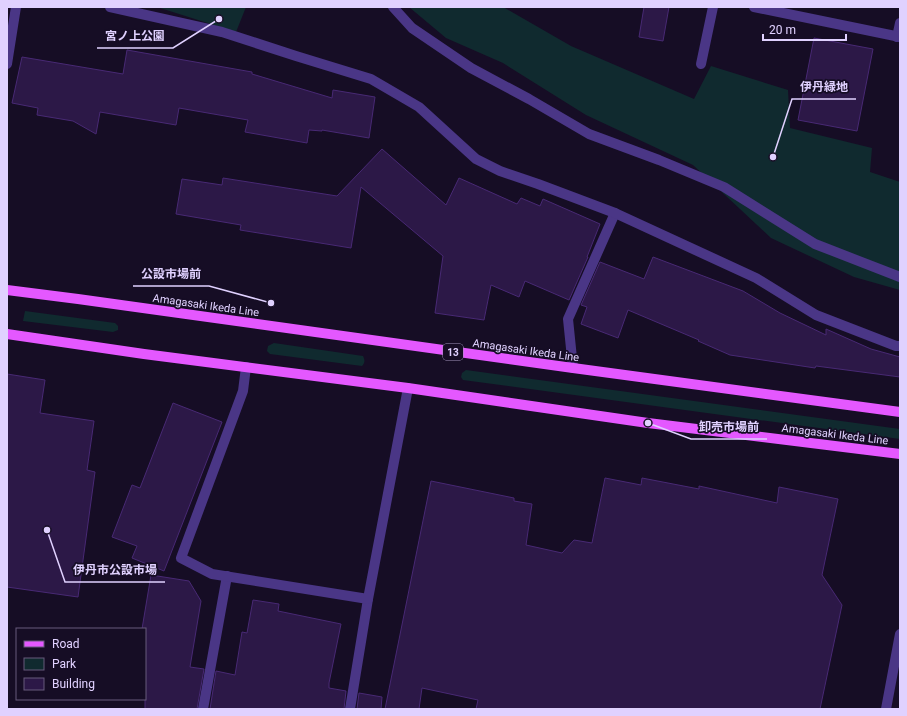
<svg xmlns="http://www.w3.org/2000/svg" width="907" height="716" font-family="Roboto,'Noto Sans JP',sans-serif">
  <style>
    .green { fill: #102a2f }
    .building { fill: #2c1847; stroke: #482974 }
    .lines { fill: none; stroke-linecap: round; stroke-linejoin: round }
    .service { stroke: #4a3686; stroke-width: 10 }
    .minor { stroke: #4a3686; stroke-width: 10 }
    .primary { stroke: #e458ff; stroke-width: 10 }
    .labels { text-anchor: middle; stroke-width: 3.5; stroke-linejoin: round; paint-order: stroke }
    .shield { fill: #160d25; stroke: #a396be; stroke-width: 1 }
    .shield-label { font-size: 10px; font-weight: bold; fill: #e0d1ff }
    .street-label { font-size: 11px; fill: #e0d1ff; stroke: #160d25 }
    .leader { fill: none; stroke: #e0d1ff; stroke-width: 1.5 }
    .callout-dot { fill: #e0d1ff; stroke: #160d25; stroke-width: 1.5 }
    .callout-label { font-size: 12px; text-anchor: middle; font-weight: bold; fill: #e0d1ff; stroke: #160d25; stroke-width: 3.5; stroke-linejoin: round; paint-order: stroke }
  </style>
  <rect width="100%" height="100%" fill="#160d25"/>
  <!-- green -->
  <g class="green">
    <polygon points="157,7 246,7 236,32"/>
    <polygon points="409,7 503,7 571,46 694,99 711,66 788,90 790,128 872,148 870,172 900,182 900,290 854,277 771,238 693,165 586,115 503,63 446,38"/>
    <polygon points="25,311 115,323 118,326 118,330 113,332 23,321"/>
    <path d="M274 343 363 356C365 360 365 363 362 366L270 354 267 351 268 346Z"/>
    <polygon points="466,370 900,429 900,439 463,380 461,377 462,373"/>
  </g>
  <!-- building -->
  <g class="building">
    <polygon points="644,7 669,7 663,41 639,37"/>
    <polygon points="814,38 873,49 857,131 798,120"/>
    <polygon points="127,50 252,72 252,74 332,98 333,90 375,97 369,138 322,130 322,131 309,130 307,143 245,132 248,120 179,108 176,125 100,112 96,134 73,121 37,115 38,108 12,103 22,57 123,74"/>
    <polygon points="382,149 446,205 459,178 517,204 521,198 540,206 543,199 600,224 587,257 588,257 569,300 525,281 519,297 491,285 484,320 435,313 443,256 361,187 351,248 240,230 241,225 176,214 182,179 222,185 223,178 337,196"/>
    <polygon points="653,257 743,291 780,313 826,335 826,329 871,349 900,357 900,377 816,366 815,368 730,355 698,341 699,340 628,310 618,338 581,324 587,307 581,305 600,262 644,279"/>
    <polygon points="7,374 45,380 40,413 94,421 87,470 95,472 78,597 7,587"/>
    <polygon points="173,403 222,422 164,571 132,558 137,546 112,537 132,485 140,488"/>
    <polygon points="605,478 641,485 642,478 699,489 699,486 777,503 779,487 838,499 822,575 842,605 820,709 476,709 478,700 422,688 419,709 385,709 431,481 514,498 514,501 532,504 526,545 562,553 574,540 592,543"/>
    <polygon points="151,575 189,581 201,601 190,667 204,669 197,709 145,709 145,629 142,629"/>
    <polygon points="253,600 279,604 278,611 341,624 329,683 329,688 346,691 344,709 210,709 216,671 235,675 242,632 247,633"/>
    <polygon points="359,693 382,697 381,709 357,709"/>
  </g>
  <g class="lines">
    <!-- service -->
    <g class="service">
      <polyline points="897,37 900,23"/>
      <polyline points="573,368 568,319 615,213"/>
      <polyline points="203,709 227,576"/>
      <polyline points="350,709 368,599"/>
    </g>
    <!-- minor -->
    <g class="minor">
      <polyline points="110,7 222,32 296,56 371,79 419,107 476,159 500,171 538,184 615,213 756,278 816,315 896,346 900,346"/>
      <polyline points="393,7 412,28 471,68 529,99 589,134 659,160 724,187 815,244 900,277"/>
      <polyline points="754,7 900,37"/>
      <polyline points="7,64 16,7"/>
      <polyline points="701,64 713,7"/>
      <polyline points="246,367 243,391 181,558 212,574 368,599 408,388"/>
      <polyline points="886,709 900,634"/>
    </g>
    <!-- primary -->
    <g class="primary">
      <polyline points="7,290 78,299 573,368 900,412"/>
      <polyline points="7,334 144,354 408,388 648,423 900,454"/>
    </g>
  </g>
  <g class="labels">
    <!-- shield labels -->
    <rect class="shield" x="443" y="344" width="20" height="16" rx="3"/>
    <g class="shield-label">
      <text x="453" y="356">13</text>
    </g>
    <!-- street labels -->
    <g class="street-label">
      <text transform="translate(206 305) rotate(8)" y="4">Amagasaki Ikeda Line</text>
      <text transform="translate(526 350) rotate(8)" y="4">Amagasaki Ikeda Line</text>
      <text transform="translate(835 434) rotate(7)" y="4">Amagasaki Ikeda Line</text>
    </g>
  </g>
  <!-- callouts -->
  <path class="leader" d="M219 19L173 48H97M773 157L792 99H856M271 303L209 286H133M648 423L691 439H767M47 530L65 582H165"/>
  <g class="callout-dot">
    <circle cx="219" cy="19" r="4"/>
    <circle cx="773" cy="157" r="4"/>
    <circle cx="271" cy="303" r="4"/>
    <circle cx="648" cy="423" r="4"/>
    <circle cx="47" cy="530" r="4"/>
  </g>
  <g class="callout-label">
    <text x="135" y="40">宮ノ上公園</text>
    <text x="824" y="91">伊丹緑地</text>
    <text x="171" y="278">公設市場前</text>
    <text x="729" y="431">卸売市場前</text>
    <text x="115" y="574">伊丹市公設市場</text>
  </g>
  <!-- border -->
  <rect width="907" height="716" fill="none" stroke="#e0d1ff" stroke-width="16"/>
  <!-- legend -->
  <rect x="16" y="628" width="130" height="72" fill="#160d25" stroke="#675b7c"/>
  <rect x="24" y="641" width="20" height="6" fill="#e458ff" stroke="#675b7c"/>
  <text x="52" y="648" font-size="12" fill="#e0d1ff">Road</text>
  <rect x="24" y="658" width="20" height="12" fill="#102a2f" stroke="#675b7c"/>
  <text x="52" y="668" font-size="12" fill="#e0d1ff">Park</text>
  <rect x="24" y="678" width="20" height="12" fill="#2c1847" stroke="#675b7c"/>
  <text x="52" y="688" font-size="12" fill="#e0d1ff">Building</text>
  <!-- scale -->
  <path d="M763 34v6h83v-6" fill="none" stroke="#e0d1ff" stroke-width="2"/>
  <text x="769" y="34" font-size="12" fill="#e0d1ff" stroke="#160d25" stroke-width="3" paint-order="stroke">20 m</text>
</svg>
